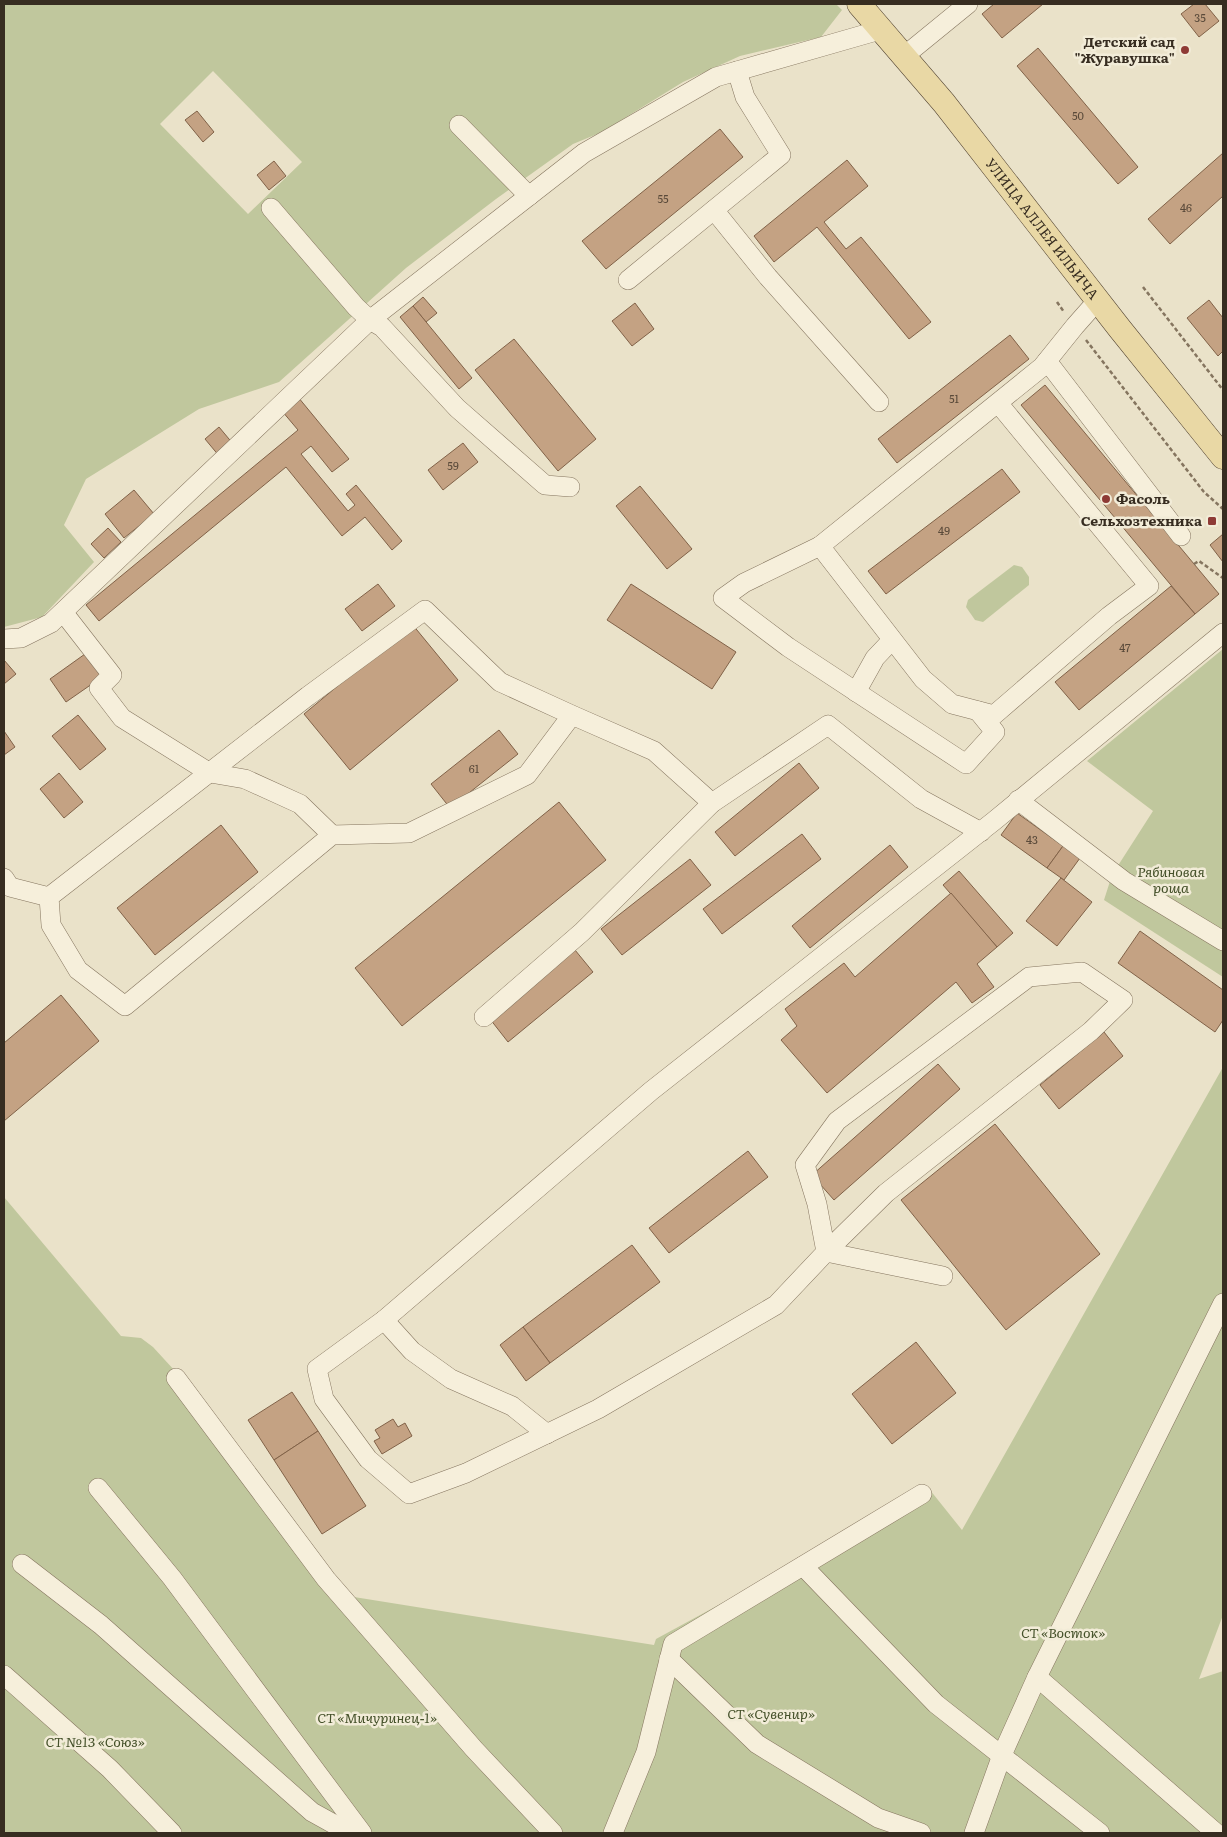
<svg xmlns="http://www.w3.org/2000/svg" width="1227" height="1837" font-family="Literata,serif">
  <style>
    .green { fill: #c0c79d; fill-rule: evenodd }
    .building { fill: #c4a283; stroke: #816248 }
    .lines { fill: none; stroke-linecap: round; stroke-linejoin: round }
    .minor-casing { stroke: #85755f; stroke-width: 20 }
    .major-casing { stroke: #534433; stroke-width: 25 }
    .path { stroke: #85755f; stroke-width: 2.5; stroke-dasharray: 4 2.5; stroke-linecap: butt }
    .minor { stroke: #f6efdb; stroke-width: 19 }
    .major { stroke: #e9d8a5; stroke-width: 24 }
    .poi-dot { fill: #8e3a35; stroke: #f2ecd8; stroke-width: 2 }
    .labels { text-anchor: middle; stroke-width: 5; stroke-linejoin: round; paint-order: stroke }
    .number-label { font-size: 11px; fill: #5a4a3a }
    .poi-label { font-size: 14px; font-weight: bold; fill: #372d21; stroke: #f2ecd8; text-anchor: end }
    .street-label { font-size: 14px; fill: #372d21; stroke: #f2ecd8 }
    .park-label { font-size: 14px; font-style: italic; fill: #45512a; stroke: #f2ecd8 }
  </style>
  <rect width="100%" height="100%" fill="#eae2c9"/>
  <!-- green -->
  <g class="green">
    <path d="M4 4H836L842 10 821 37 740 56 683 82 602 132 573 144 496 199 406 268 279 382 199 409 86 479 64 525 94 562 42 617 4 627ZM213 71 302 162 248 214 160 124Z"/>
    <polygon points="1014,565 1022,567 1029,577 1029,585 983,622 975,620 966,607 968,600"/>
    <polygon points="1223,649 1223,977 1104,900 1112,875 1153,811 1087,761"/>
    <polygon points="1223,1067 1223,1615 1199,1679 1223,1671 1223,1833 4,1833 4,1197 121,1336 141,1338 153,1347 175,1371 265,1493 354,1597 654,1645 656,1639 930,1490 962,1530"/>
  </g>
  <!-- building -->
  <g class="building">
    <polygon points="994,4 1043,4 1002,38 982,14"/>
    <polygon points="1194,4 1205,4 1219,21 1199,37 1181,14"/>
    <polygon points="1038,48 1138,167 1118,184 1017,66"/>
    <polygon points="197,111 214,132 203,142 185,120"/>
    <polygon points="720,129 743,157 606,269 582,241"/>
    <polygon points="1223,153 1223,196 1170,244 1148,219"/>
    <polygon points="847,160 868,186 824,222 846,249 861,237 931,322 909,339 817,227 774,262 754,236"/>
    <polygon points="274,161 286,176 269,190 257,175"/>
    <polygon points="423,297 437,313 426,322 413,306"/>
    <polygon points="1209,300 1223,318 1223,351 1218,356 1187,318"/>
    <polygon points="635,303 654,329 632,346 612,321"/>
    <polygon points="413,306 472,378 459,389 400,317"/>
    <polygon points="1010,335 1029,359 897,463 878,439"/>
    <polygon points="514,339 596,439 558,471 475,370"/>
    <polygon points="1045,385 1219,594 1195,614 1021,405"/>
    <polygon points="298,397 349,459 332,472 311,446 301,454 348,511 355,505 346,494 356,485 402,541 392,550 365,517 342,536 286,467 99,621 86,605 298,430 282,411"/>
    <polygon points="219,427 234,445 220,457 205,439"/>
    <polygon points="463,443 478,462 443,490 428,470"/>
    <polygon points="1002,469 1020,492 886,594 868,571"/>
    <polygon points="640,486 692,549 667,569 616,506"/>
    <polygon points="134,490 154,514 124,538 105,514"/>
    <polygon points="108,528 121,542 104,558 91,544"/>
    <polygon points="1223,534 1223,562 1210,545"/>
    <polygon points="378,584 395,606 362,631 345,609"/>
    <polygon points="631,584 736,652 712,689 607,620"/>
    <polygon points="1171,586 1195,614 1079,710 1055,682"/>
    <polygon points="412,624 458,680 350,770 304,714"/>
    <polygon points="85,654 102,677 66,702 50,679"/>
    <polygon points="4,660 16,674 4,684"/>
    <polygon points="78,715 106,749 80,770 52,736"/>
    <polygon points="499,730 518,754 450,808 431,784"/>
    <polygon points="4,731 15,747 4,755"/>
    <polygon points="799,763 819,788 735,856 715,832"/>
    <polygon points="59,773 83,802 64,818 40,789"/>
    <polygon points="559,802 606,860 402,1026 355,968"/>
    <polygon points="1017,813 1063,846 1047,868 1001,835"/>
    <polygon points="221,825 258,872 155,955 117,908"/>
    <polygon points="802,834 821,859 722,934 703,909"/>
    <polygon points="890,845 908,867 810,948 792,926"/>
    <polygon points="1063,846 1080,858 1064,880 1047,868"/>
    <polygon points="690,859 711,885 622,955 601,929"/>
    <polygon points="959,871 1013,933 997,947 943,885"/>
    <polygon points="1061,878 1092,902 1057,946 1026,921"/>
    <polygon points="951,893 997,947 977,964 994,987 972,1003 956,982 827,1093 781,1040 797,1026 785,1009 844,963 855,977"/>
    <polygon points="1140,931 1223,990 1223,1020 1215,1032 1118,963"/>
    <polygon points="575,950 593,972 508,1042 490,1019"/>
    <polygon points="61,995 99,1041 4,1121 4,1043"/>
    <polygon points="1104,1032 1123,1056 1059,1109 1040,1085"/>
    <polygon points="938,1064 960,1089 834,1200 812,1175"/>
    <polygon points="995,1124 1100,1254 1006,1330 901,1200"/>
    <polygon points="748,1151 768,1177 669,1253 649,1228"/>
    <polygon points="632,1245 660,1282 550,1363 523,1327"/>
    <polygon points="523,1327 550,1363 526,1381 500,1345"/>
    <polygon points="916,1342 956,1393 892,1444 852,1394"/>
    <polygon points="292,1392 318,1431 274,1460 248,1420"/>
    <polygon points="393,1419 398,1427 405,1423 412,1436 382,1454 374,1441 380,1438 375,1430"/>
    <polygon points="318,1431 366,1506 322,1534 274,1460"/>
  </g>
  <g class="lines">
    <defs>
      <g id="minor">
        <polyline points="903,57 968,4"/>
        <polyline points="459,125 529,196"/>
        <polyline points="271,208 356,307 370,320 382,327 457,408 545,485 570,487"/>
        <polyline points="714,210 768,277 879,402"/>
        <polyline points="628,280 781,155 745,97 737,71"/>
        <polyline points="1047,361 1181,536"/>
        <polyline points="998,403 1149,586 1109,616 994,715 952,704 923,679 820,546 1042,367 1075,326 1098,300"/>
        <polyline points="820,546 744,583 723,598 788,647 966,764 995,732 978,711"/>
        <polyline points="63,612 112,675 99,688 122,718 210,773 245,779 300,804 332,835"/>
        <polyline points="4,639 21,638 51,623 370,320 584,153 716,77 880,30"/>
        <polyline points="856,692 875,658 892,640"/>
        <polyline points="572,715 527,775 409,833 332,835 125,1006 78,970 51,925 49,897 308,696 425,610 500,682 572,715 654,751 712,803"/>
        <polyline points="1018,800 1124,881 1223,941"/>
        <polyline points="4,878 10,887 49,897"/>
        <polyline points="484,1017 582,932 712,803 828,725 921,799 981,832"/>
        <polyline points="826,1252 886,1193 1091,1031 1123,1000 1082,972 1029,977 837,1121 805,1165 817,1204 826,1252 776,1305 598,1409 466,1473 409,1494 368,1459 324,1399 317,1369 384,1320 651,1091 994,821 1223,633"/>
        <polyline points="826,1252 943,1276"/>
        <polyline points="384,1320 412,1351 451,1379 512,1406 547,1434"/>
        <polyline points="176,1378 326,1579 474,1749 553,1833"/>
        <polyline points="98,1488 172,1578 362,1833"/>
        <polyline points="22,1564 101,1625 312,1812 350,1833"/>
        <polyline points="803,1566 936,1704 1100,1833"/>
        <polyline points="669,1659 757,1744 878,1818 921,1833"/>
        <polyline points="4,1675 110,1769 172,1833"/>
        <polyline points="1037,1677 1216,1833"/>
        <polyline points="613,1833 646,1752 673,1644 922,1494"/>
        <polyline points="974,1833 1002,1755 1037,1677 1223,1303"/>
      </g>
      <g id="major">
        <path id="s1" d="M859 4 944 103 1120 329 1223 457"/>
      </g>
    </defs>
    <!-- minor casing -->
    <use href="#minor" class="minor-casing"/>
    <!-- major casing -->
    <use href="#major" class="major-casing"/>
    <!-- path -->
    <g class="path">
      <polyline points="1143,287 1223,390"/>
      <polyline points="1057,302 1064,312"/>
      <polyline points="1086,340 1204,492 1223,509"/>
      <polyline points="1194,564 1199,561 1223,578"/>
    </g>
    <!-- minor -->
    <use href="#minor" class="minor"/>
    <!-- major -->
    <use href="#major" class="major"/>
  </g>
  <!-- markers -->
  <g class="poi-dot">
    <circle cx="1185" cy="50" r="5"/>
    <circle cx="1106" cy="499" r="5"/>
    <rect x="1207" y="516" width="10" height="10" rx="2.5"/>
  </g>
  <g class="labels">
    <!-- number labels -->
    <g class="number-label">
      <text x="1200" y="22">35</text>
      <text x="1078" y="120">50</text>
      <text x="663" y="203">55</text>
      <text x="1186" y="212">46</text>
      <text x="954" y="403">51</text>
      <text x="453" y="470">59</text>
      <text x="944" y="535">49</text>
      <text x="1125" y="652">47</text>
      <text x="474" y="773">61</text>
      <text x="1032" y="844">43</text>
    </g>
    <!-- poi labels -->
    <g class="poi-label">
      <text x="1175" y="47">Детский сад<tspan x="1175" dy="16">"Журавушка"</tspan></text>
      <text x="1116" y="504" text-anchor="start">Фасоль</text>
      <text x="1202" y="526">Сельхозтехника</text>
    </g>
    <!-- street labels -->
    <g class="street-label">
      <text dy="5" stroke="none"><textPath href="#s1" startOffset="290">УЛИЦА АЛЛЕЯ ИЛЬИЧА</textPath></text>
    </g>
    <!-- park labels -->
    <g class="park-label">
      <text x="1171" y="877">Рябиновая<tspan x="1171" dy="16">роща</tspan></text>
      <text x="1063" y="1638">СТ «Восток»</text>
      <text x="771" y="1719">СТ «Сувенир»</text>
      <text x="377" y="1723">СТ «Мичуринец-1»</text>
      <text x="95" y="1747">СТ №13 «Союз»</text>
    </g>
  </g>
  <!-- border -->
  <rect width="1227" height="1837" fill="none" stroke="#372d21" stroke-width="10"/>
</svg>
